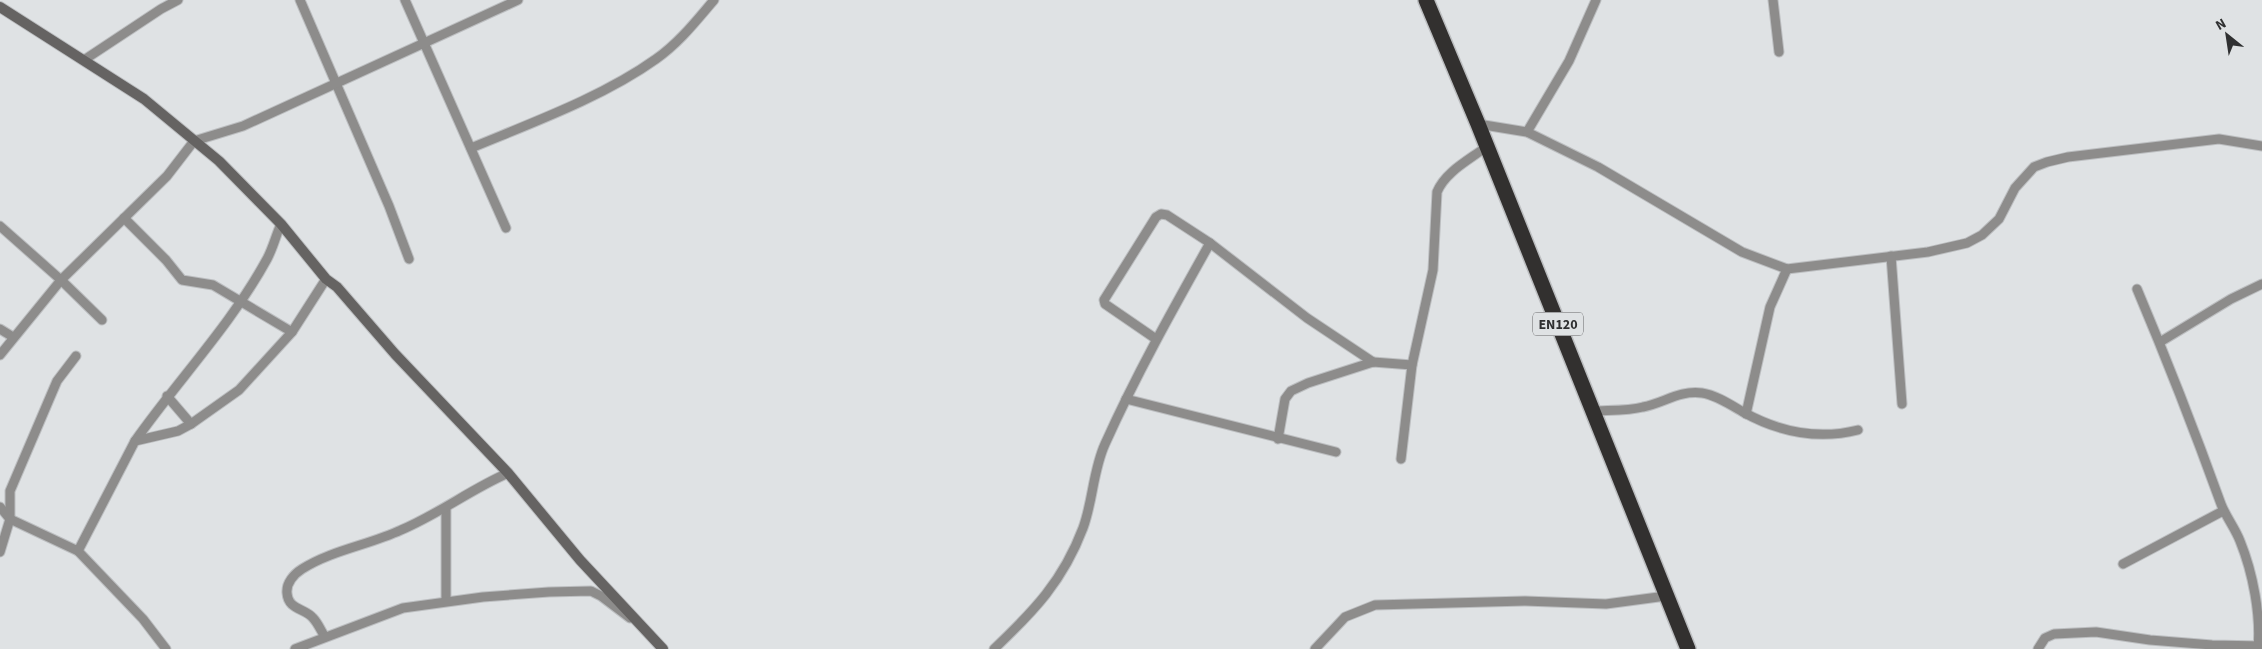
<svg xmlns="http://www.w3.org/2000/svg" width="2262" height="649" font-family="'Source Sans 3',sans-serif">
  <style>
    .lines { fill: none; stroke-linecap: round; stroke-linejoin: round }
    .street-casing { stroke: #bcbec0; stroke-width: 11 }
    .secondary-casing { stroke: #bcbec0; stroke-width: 12 }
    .highway-casing { stroke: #bcbec0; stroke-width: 18 }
    .street { stroke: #8d8c8b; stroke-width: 9 }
    .secondary { stroke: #656362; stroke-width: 10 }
    .highway { stroke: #32302f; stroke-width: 15 }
    .labels { text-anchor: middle; stroke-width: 5; stroke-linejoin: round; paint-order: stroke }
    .shield { fill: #dfe2e4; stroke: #646567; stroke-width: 1 }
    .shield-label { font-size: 14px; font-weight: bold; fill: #2f3031 }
  </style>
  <rect width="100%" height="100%" fill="#dfe2e4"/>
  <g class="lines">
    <defs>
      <g id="street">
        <polyline points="300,0 389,206 409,259"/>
        <polyline points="405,0 506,228"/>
        <polyline points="1773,0 1779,52"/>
        <polyline points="84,60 161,9 178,0"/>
        <polyline points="1478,124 1527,132 1598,167 1742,252 1787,269 1928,252 1967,243 1982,235 1999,219 2015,188 2034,167 2047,162 2068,157 2219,139 2262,146"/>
        <polyline points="1527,132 1569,61 1596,0"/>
        <path d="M471 148C531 123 603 97 656 59 679 43 696 21 714 0"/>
        <polyline points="124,218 166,260 182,280 213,285 292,332"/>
        <polyline points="0,226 61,280 102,320"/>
        <polyline points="1891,256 1902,404"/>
        <path d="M2137 289C2167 360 2195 432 2221 504 2226 517 2235 528 2240 541 2253 573 2261 615 2258 649"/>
        <polyline points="0,329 13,337"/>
        <polyline points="1156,339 1105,304 1104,300 1156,217 1161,214 1167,215 1210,243 1307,318 1373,362"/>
        <polyline points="2160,342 2231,299 2262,284"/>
        <polyline points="0,355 61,280 167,176 194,141 243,126 518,0"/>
        <polyline points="167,396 191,424"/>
        <polyline points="1126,399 1336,452"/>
        <path d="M1593 411C1609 410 1628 411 1643 407 1664 403 1679 390 1702 393 1716 395 1731 405 1743 412 1779 432 1818 440 1858 430"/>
        <polyline points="1746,414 1770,307 1787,269"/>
        <polyline points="1278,439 1285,399 1291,391 1308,383 1373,362 1412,365"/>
        <path d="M135 441C178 380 231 325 267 259 273 248 276 235 281 224"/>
        <path d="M1401 459 1412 365 1433 270 1437 192C1445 172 1469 160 1486 147"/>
        <polyline points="0,507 10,519 78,551 143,619 166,649"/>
        <polyline points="78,551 135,441 178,431 191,424 239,390 292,332 326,279"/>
        <polyline points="0,552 10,519 10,491 57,381 76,356"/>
        <polyline points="2123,564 2223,511"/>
        <polyline points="446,601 446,508"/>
        <path d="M325 637C321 631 318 623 313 618 305 608 288 610 287 593 286 583 294 574 302 569 332 550 369 545 401 530 439 514 471 489 508 473"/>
        <polyline points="295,649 403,608 483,597 549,592 591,591 601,596 630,618"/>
        <path d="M994 649C1034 611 1063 581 1083 528 1093 501 1093 470 1105 444 1136 375 1173 309 1210 243"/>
        <polyline points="1315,649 1345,617 1375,605 1525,601 1606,604 1666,596"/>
        <polyline points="2038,649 2045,638 2054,634 2096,632 2150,640 2212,645 2262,646"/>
      </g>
      <polyline id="secondary" points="0,7 144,99 219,161 281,224 326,279 337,287 395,354 508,473 580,560 663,649"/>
      <polyline id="highway" points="1426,0 1478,124 1688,649"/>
    </defs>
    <!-- street casing -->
    <use href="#street" class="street-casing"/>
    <!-- secondary casing -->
    <use href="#secondary" class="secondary-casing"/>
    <!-- highway casing -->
    <use href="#highway" class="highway-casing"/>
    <!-- street -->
    <use href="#street" class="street"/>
    <!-- secondary -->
    <use href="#secondary" class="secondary"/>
    <!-- highway -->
    <use href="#highway" class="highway"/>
  </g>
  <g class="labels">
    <!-- shield labels -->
    <rect class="shield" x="1533" y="312.5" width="50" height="23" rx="4"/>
    <g class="shield-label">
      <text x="1558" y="329">EN120</text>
    </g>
  </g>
  <!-- north arrow -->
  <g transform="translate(2227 35) rotate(330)" stroke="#dfe2e4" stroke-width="4" paint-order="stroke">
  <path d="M0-4L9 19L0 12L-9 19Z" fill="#2f3031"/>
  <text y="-8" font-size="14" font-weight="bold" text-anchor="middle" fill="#2f3031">N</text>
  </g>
</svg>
